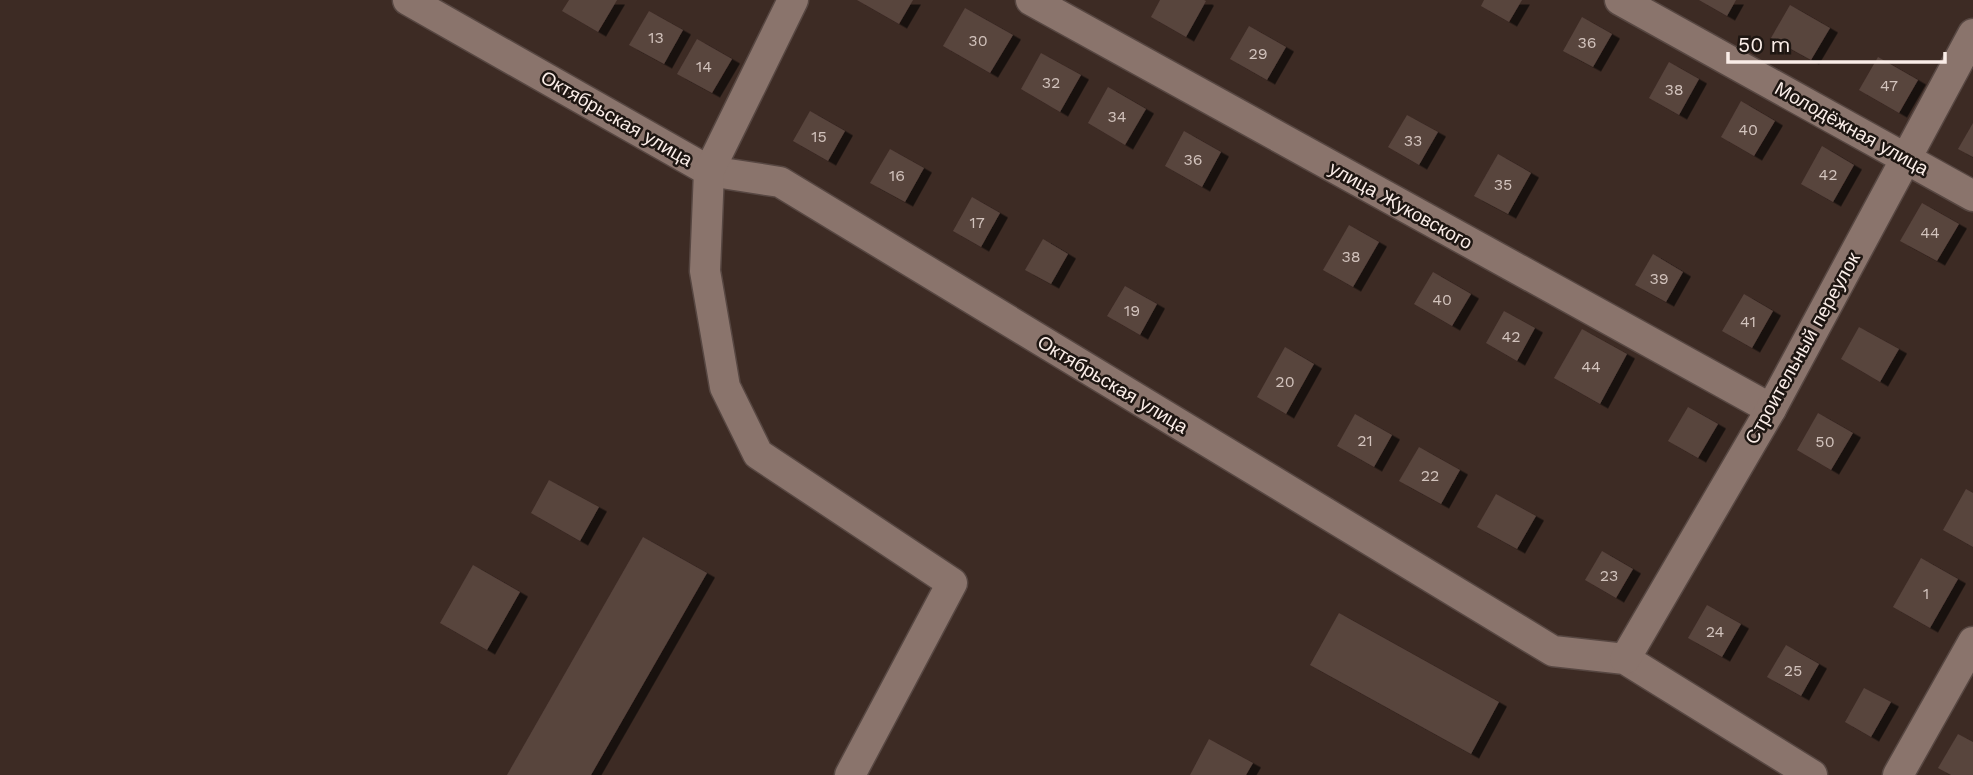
<svg xmlns="http://www.w3.org/2000/svg" width="1973" height="775" font-family="'Work Sans',sans-serif">
  <style>
    .building { fill: #58443d; filter: url(#shadow) }
    .lines { fill: none; stroke-linecap: round; stroke-linejoin: round }
    .street-casing { stroke: #574742; stroke-width: 33 }
    .street { stroke: #8a746c; stroke-width: 30 }
    .labels { text-anchor: middle; stroke-width: 5; stroke-linejoin: round; paint-order: stroke }
    .number-label { font-size: 16px; fill: #d2c3bd }
    .street-label { font-size: 19px; fill: #faede8; stroke: #1e1612 }
  </style>
  <defs>
    <filter id="shadow"><feDropShadow dx="8" dy="4.5" stdDeviation="0" flood-color="#0009"/></filter>
  </defs>
  <rect width="100%" height="100%" fill="#3d2b24"/>
  <!-- building -->
  <g class="building">
    <polygon points="569,0 617,0 598,32 562,11"/>
    <polygon points="857,0 913,0 899,24"/>
    <polygon points="1160,0 1204,0 1206,1 1186,37 1151,17"/>
    <polygon points="1484,0 1522,0 1509,22 1481,6"/>
    <polygon points="1699,0 1736,0 1727,16"/>
    <polygon points="1790,5 1830,28 1811,60 1771,38"/>
    <polygon points="965,8 1013,35 990,73 943,46"/>
    <polygon points="649,11 683,30 664,64 629,45"/>
    <polygon points="1582,17 1612,34 1593,67 1563,51"/>
    <polygon points="1249,26 1286,47 1267,80 1230,59"/>
    <polygon points="697,39 732,59 712,93 677,74"/>
    <polygon points="1041,53 1081,75 1060,112 1021,89"/>
    <polygon points="1878,57 1918,80 1899,113 1859,90"/>
    <polygon points="1669,62 1699,79 1679,115 1649,98"/>
    <polygon points="1108,87 1146,109 1125,145 1088,123"/>
    <polygon points="1741,101 1775,121 1754,156 1721,137"/>
    <polygon points="810,111 845,131 828,161 793,141"/>
    <polygon points="1407,115 1438,132 1419,165 1388,147"/>
    <polygon points="1973,123 1973,157 1958,149"/>
    <polygon points="1184,131 1221,152 1202,187 1165,166"/>
    <polygon points="1822,146 1854,165 1833,202 1801,184"/>
    <polygon points="890,149 924,168 905,202 870,183"/>
    <polygon points="1498,154 1531,173 1508,214 1474,196"/>
    <polygon points="972,197 1000,213 981,247 953,231"/>
    <polygon points="1922,203 1959,224 1937,261 1900,241"/>
    <polygon points="1349,225 1379,242 1353,287 1323,270"/>
    <polygon points="1043,239 1068,254 1051,284 1025,270"/>
    <polygon points="1653,254 1683,272 1666,302 1635,285"/>
    <polygon points="1433,272 1471,294 1452,326 1414,304"/>
    <polygon points="1125,286 1157,304 1140,335 1107,316"/>
    <polygon points="1744,294 1773,311 1752,348 1722,331"/>
    <polygon points="1504,311 1535,328 1517,361 1486,343"/>
    <polygon points="1859,327 1899,349 1880,382 1841,359"/>
    <polygon points="1582,329 1627,354 1600,404 1554,378"/>
    <polygon points="1285,347 1314,364 1286,414 1257,397"/>
    <polygon points="1688,407 1718,424 1698,458 1668,441"/>
    <polygon points="1818,413 1853,433 1831,470 1797,450"/>
    <polygon points="1355,414 1392,435 1374,467 1337,446"/>
    <polygon points="1419,447 1460,470 1441,504 1399,481"/>
    <polygon points="549,480 599,507 580,541 531,513"/>
    <polygon points="1966,489 1973,493 1973,547 1943,530"/>
    <polygon points="1496,494 1536,516 1517,549 1477,527"/>
    <polygon points="643,537 707,573 591,775 507,775"/>
    <polygon points="1602,551 1633,569 1616,598 1585,580"/>
    <polygon points="1921,558 1958,579 1930,628 1893,607"/>
    <polygon points="473,565 520,592 487,650 440,623"/>
    <polygon points="1707,605 1741,624 1722,657 1688,638"/>
    <polygon points="1339,613 1499,702 1471,754 1310,665"/>
    <polygon points="1786,645 1819,664 1801,696 1767,677"/>
    <polygon points="1864,688 1891,702 1871,737 1845,722"/>
    <polygon points="1958,734 1973,742 1973,775 1951,775 1938,768"/>
    <polygon points="1209,739 1253,763 1246,775 1190,775"/>
  </g>
  <g class="lines">
    <defs>
      <g id="street">
        <polyline points="408,0 709,171 780,182 1553,651 1625,659 1812,775"/>
        <polyline points="793,0 709,171 705,271 725,387 758,454 952,583 850,775"/>
        <polyline points="1031,0 1771,409"/>
        <polyline points="1620,0 1973,196"/>
        <polyline points="1625,659 1771,409 1973,34"/>
        <polyline points="1898,775 1973,642"/>
      </g>
    </defs>
    <!-- street casing -->
    <use href="#street" class="street-casing"/>
    <!-- street -->
    <use href="#street" class="street"/>
  </g>
  <g class="labels">
    <!-- number labels -->
    <g class="number-label">
      <text x="656" y="43">13</text>
      <text x="978" y="46">30</text>
      <text x="1587" y="48">36</text>
      <text x="1258" y="59">29</text>
      <text x="704" y="72">14</text>
      <text x="1051" y="88">32</text>
      <text x="1889" y="91">47</text>
      <text x="1674" y="95">38</text>
      <text x="1117" y="122">34</text>
      <text x="1748" y="135">40</text>
      <text x="819" y="142">15</text>
      <text x="1413" y="146">33</text>
      <text x="1193" y="165">36</text>
      <text x="1828" y="180">42</text>
      <text x="897" y="181">16</text>
      <text x="1503" y="190">35</text>
      <text x="977" y="228">17</text>
      <text x="1930" y="238">44</text>
      <text x="1351" y="262">38</text>
      <text x="1659" y="284">39</text>
      <text x="1442" y="305">40</text>
      <text x="1132" y="316">19</text>
      <text x="1748" y="327">41</text>
      <text x="1511" y="342">42</text>
      <text x="1591" y="372">44</text>
      <text x="1285" y="387">20</text>
      <text x="1365" y="446">21</text>
      <text x="1825" y="447">50</text>
      <text x="1430" y="481">22</text>
      <text x="1609" y="581">23</text>
      <text x="1926" y="599">1</text>
      <text x="1715" y="637">24</text>
      <text x="1793" y="676">25</text>
    </g>
    <!-- street labels -->
    <g class="street-label">
      <text transform="translate(617 118) rotate(30)" y="7">Октябрьская улица</text>
      <text transform="translate(1852 128) rotate(29)" y="7">Молодёжная улица</text>
      <text transform="translate(1401 205) rotate(29)" y="7">улица Жуковского</text>
      <text transform="translate(1802 348) rotate(-61)" y="7">Строительный переулок</text>
      <text transform="translate(1113 384) rotate(31)" y="7">Октябрьская улица</text>
    </g>
  </g>
  <!-- scale -->
  <path d="M1728 52v10h217v-10" fill="none" stroke="#faede8" stroke-width="3.5"/>
  <text x="1738" y="52" font-size="21" fill="#faede8" stroke="#1e1612" stroke-width="5" paint-order="stroke">50 m</text>
</svg>
